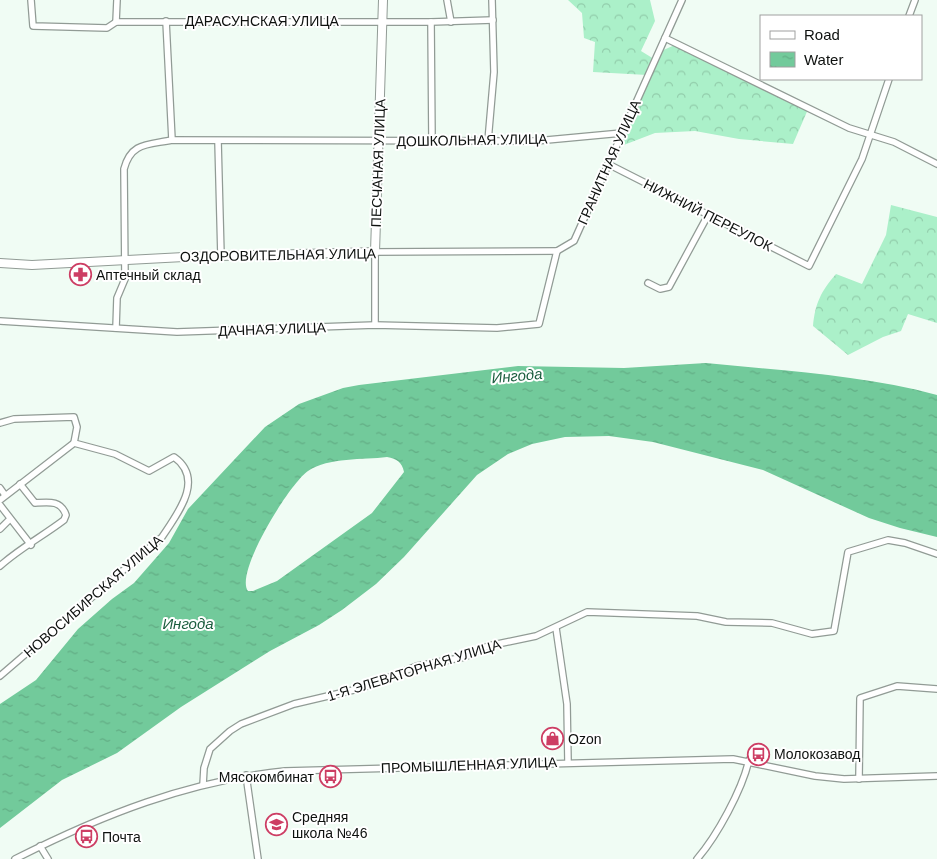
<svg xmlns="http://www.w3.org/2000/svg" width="937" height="859" font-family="Helvetica,sans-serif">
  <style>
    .forest { fill: url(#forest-crowns) }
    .water { fill: url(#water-ripples); fill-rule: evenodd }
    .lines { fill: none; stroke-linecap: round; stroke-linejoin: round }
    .street-casing { stroke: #919b95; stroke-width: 8 }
    .secondary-casing { stroke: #919b95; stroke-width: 10 }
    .street { stroke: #fff; stroke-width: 5.5 }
    .secondary { stroke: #fff; stroke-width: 8 }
    .labels { text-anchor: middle; stroke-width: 4; stroke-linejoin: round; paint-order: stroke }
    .street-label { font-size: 14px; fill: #0e110f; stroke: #fff }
    .poi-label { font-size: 14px; fill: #0e110f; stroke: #fff; text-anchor: start }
    .water-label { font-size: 15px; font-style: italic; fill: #1c5e3f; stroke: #fff }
  </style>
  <defs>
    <pattern id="forest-crowns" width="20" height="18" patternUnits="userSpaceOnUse" patternTransform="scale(1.25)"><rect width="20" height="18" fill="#abf0c9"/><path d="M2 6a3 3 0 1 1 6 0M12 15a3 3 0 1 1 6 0" fill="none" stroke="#92cdab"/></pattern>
    <pattern id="water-ripples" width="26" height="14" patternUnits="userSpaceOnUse" patternTransform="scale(1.25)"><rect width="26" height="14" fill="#72ca9b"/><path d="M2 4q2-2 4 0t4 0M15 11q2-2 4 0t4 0" fill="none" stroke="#62ac84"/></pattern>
  </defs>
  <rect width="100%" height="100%" fill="#f0fcf4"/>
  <!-- forest -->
  <g class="forest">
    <polygon points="568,0 650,0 655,21 641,51 654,59 647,75 593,72 595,42 584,38 582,13"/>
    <polygon points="677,44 809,107 793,144 739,139 695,131 655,133 616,148 659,52"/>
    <path d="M891 205 937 217V323L908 314 901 331 883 337 848 355 813 326C815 304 821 291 836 274L862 284 886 235Z"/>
  </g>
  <!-- water -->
  <path class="water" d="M706 363C783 371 862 375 937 395V537L900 528 869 518 763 470 653 442 609 436 565 437 532 444 508 454 477 475 404 557 376 584 342 610 319 625 270 651 181 707 117 753 62 780 0 828V704L36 680 78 629 112 599 134 583 169 543 188 509 265 427 299 404 343 388 359 385 518 366 624 368ZM387 457C397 459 402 462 404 472L372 513 277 581 253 591H248C234 573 290 483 308 471 329 457 363 460 387 457Z"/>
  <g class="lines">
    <defs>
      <g id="street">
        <polyline points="31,0 33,26 107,28 116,22 431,22 493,20"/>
        <polyline points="447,0 451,22"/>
        <polyline points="909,16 915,0"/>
        <polyline points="166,21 172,140"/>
        <polyline points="116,22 117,0"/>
        <polyline points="431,22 432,142"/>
        <polyline points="665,38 849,128 894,142 937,164"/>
        <polyline points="218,141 221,256"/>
        <polyline points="488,141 494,72 492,0"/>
        <polyline points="608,164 809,266 862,159 889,79"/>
        <polyline points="648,283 660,289 669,287 708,215"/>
        <polyline points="0,321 177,332 375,325 497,328 539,324 557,251 574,241 682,0"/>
        <polyline points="375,325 375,252 557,251"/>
        <path d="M116 328 117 298 125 279 124 169C131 142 148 145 172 140L536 141 622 133"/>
        <path d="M0 423 14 419 74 417 77 427 74 443 115 454 149 471 174 457C205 479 178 513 162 537L0 676"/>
        <polyline points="0,488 5,495"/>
        <polyline points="0,500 74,443"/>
        <polyline points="0,505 31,545"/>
        <polyline points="0,529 10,519"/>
        <path d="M0 566C20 548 43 536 64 520L66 515C61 500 49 502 35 503L20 484"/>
        <polyline points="556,628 567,704 568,762"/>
        <polyline points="246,775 258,859"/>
        <polyline points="859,779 860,698 897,686 937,689"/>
        <polyline points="203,785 204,768 210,749 230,731 241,724 294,704 362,688 417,666 465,657 488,646 536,636 587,612 697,616 726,622 772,623 812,634 834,631 848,552 888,540 905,543 937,554"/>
        <polyline points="40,846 48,859"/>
        <path d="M15 859C102 815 188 781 285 771L733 759 815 776 844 779 937 776"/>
        <path d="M697 859C717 836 742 790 749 760"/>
      </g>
      <polyline id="secondary" points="0,263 32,265 184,257 375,252 383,0"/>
    </defs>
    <!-- street casing -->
    <use href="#street" class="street-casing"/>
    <!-- secondary casing -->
    <use href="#secondary" class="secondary-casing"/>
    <!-- street -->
    <use href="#street" class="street"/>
    <!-- secondary -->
    <use href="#secondary" class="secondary"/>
  </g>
  <!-- icons -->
  <defs>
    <symbol id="pharmacy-ring" viewBox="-11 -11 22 22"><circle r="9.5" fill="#fff" stroke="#cd3e64" stroke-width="1.5"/><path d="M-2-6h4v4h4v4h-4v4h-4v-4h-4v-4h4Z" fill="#cd3e64"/></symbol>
    <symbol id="shop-ring" viewBox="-11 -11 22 22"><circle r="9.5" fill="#fff" stroke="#cd3e64" stroke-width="1.5"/><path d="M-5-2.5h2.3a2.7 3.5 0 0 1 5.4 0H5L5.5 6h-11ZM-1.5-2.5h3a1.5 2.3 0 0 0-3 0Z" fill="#cd3e64"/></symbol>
    <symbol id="bus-ring" viewBox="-11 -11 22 22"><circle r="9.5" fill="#fff" stroke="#cd3e64" stroke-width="1.5"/><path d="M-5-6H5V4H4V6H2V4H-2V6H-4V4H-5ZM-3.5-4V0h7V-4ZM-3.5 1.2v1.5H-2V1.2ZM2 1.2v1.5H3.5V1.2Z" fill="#cd3e64"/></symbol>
    <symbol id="school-ring" viewBox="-11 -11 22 22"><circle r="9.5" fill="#fff" stroke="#cd3e64" stroke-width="1.5"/><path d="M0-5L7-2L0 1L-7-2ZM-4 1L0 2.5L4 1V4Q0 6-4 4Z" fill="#cd3e64"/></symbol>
  </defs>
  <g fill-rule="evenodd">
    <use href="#pharmacy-ring" x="68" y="262" width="25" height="25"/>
    <use href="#shop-ring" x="540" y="726" width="25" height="25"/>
    <use href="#bus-ring" x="746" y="742" width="25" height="25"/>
    <use href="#bus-ring" x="318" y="764" width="25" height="25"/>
    <use href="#school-ring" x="264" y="812" width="25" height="25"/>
    <use href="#bus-ring" x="74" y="824" width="25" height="25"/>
  </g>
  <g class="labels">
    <!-- street labels -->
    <g class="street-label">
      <text x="262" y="26">ДАРАСУНСКАЯ УЛИЦА</text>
      <text transform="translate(472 140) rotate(-1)" y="5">ДОШКОЛЬНАЯ УЛИЦА</text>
      <text transform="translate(609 162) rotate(-66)" y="5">ГРАНИТНАЯ УЛИЦА</text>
      <text transform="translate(378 163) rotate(-88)" y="5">ПЕСЧАНАЯ УЛИЦА</text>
      <text transform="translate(708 215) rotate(27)" y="5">НИЖНИЙ ПЕРЕУЛОК</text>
      <text transform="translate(278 255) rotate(-1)" y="5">ОЗДОРОВИТЕЛЬНАЯ УЛИЦА</text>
      <text transform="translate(272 329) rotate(-2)" y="5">ДАЧНАЯ УЛИЦА</text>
      <text transform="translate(93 596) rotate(-41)" y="5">НОВОСИБИРСКАЯ УЛИЦА</text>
      <text transform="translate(414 670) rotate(-17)" y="5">1-Я ЭЛЕВАТОРНАЯ УЛИЦА</text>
      <text transform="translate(469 765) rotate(-2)" y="5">ПРОМЫШЛЕННАЯ УЛИЦА</text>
    </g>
    <!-- poi labels -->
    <g class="poi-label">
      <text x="96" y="280">Аптечный склад</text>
      <text x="568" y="744">Ozon</text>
      <text x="774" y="759">Молокозавод</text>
      <text x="314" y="782" text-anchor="end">Мясокомбинат</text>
      <text x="292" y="822">Средняя<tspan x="292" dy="16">школа №46</tspan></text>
      <text x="102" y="842">Почта</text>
    </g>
    <!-- water labels -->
    <g class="water-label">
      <text transform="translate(517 376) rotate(-5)" y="5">Ингода</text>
      <text x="188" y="629">Ингода</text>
    </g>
  </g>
  <!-- legend -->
  <rect x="760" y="15" width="162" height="65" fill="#ffffff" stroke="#9fa09f"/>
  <rect x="770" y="31" width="25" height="8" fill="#ffffff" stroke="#9fa09f"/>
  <text x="804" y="40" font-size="15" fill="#0e110f">Road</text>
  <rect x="770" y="52" width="25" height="15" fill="url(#water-ripples)" stroke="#9fa09f"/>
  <text x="804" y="65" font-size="15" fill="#0e110f">Water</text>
</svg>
